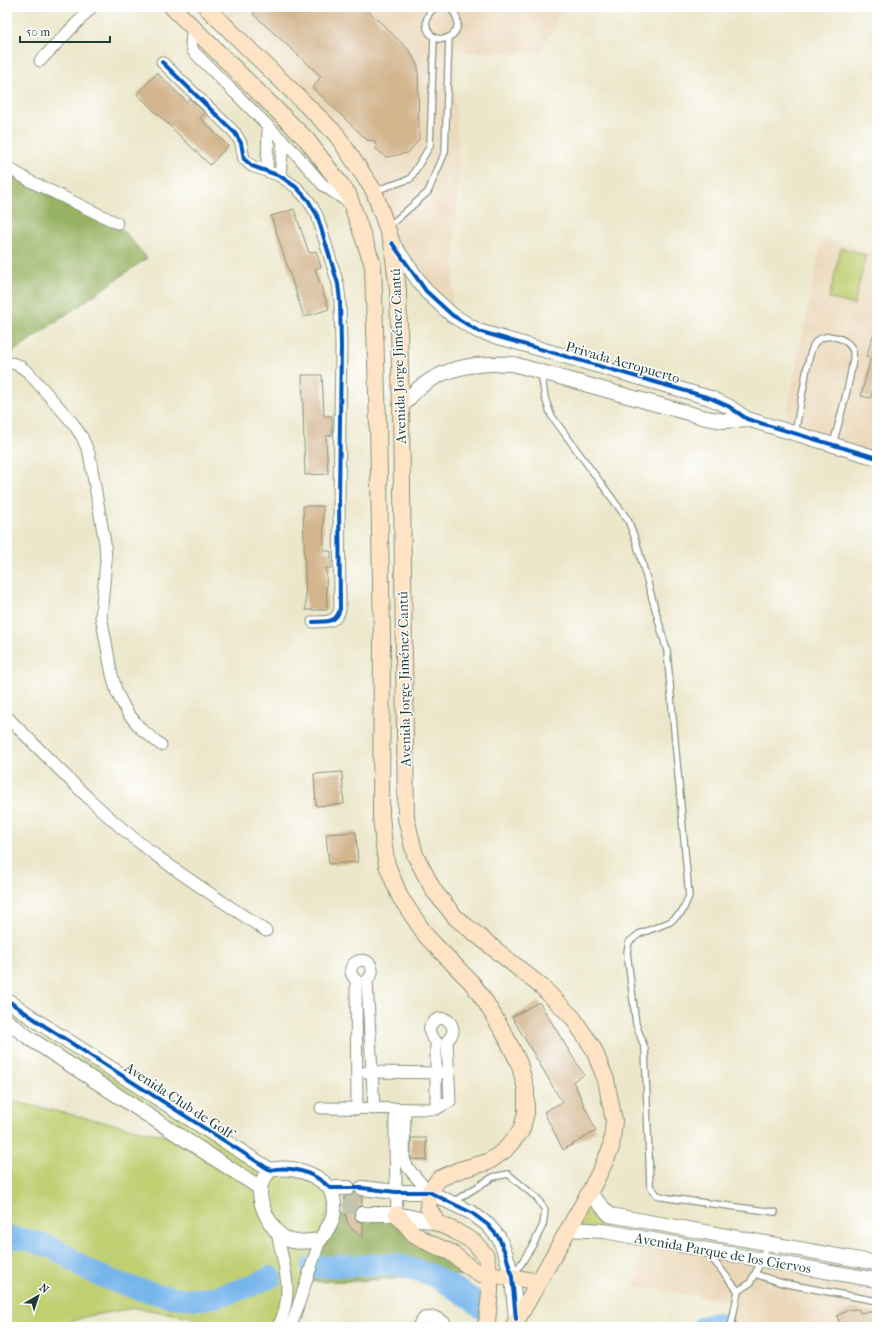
<svg xmlns="http://www.w3.org/2000/svg" width="884" height="1334" font-family="'IM FELL French Canon',serif">
  <style>
    .built { fill: #ebd8ba }
    .green { fill: #c0cf72; stroke: #708653 }
    .forest { fill: #98b264; stroke: #5c784c }
    .lines { fill: none; stroke-linecap: round; stroke-linejoin: round }
    .river { stroke: #77b6eb; stroke-width: 22 }
    .building { fill: #d3b58e }
    .tertiary-tunnel { stroke: #c3c5ac; stroke-width: 14; stroke-dasharray: 14 7; stroke-linecap: butt }
    .service-casing { stroke: #86927f; stroke-width: 8 }
    .minor-casing { stroke: #86927f; stroke-width: 13 }
    .tertiary-casing { stroke: #86927f; stroke-width: 16 }
    .secondary-casing { stroke: #86927f; stroke-width: 18 }
    .service { stroke: #fff; stroke-width: 5.5 }
    .minor { stroke: #fff; stroke-width: 11 }
    .tertiary { stroke: #fff; stroke-width: 14 }
    .secondary { stroke: #fee4c5; stroke-width: 16 }
    .cycleway-casing { stroke: #fff; stroke-width: 6 }
    .cycleway { stroke: #0057b8; stroke-width: 4 }
    .labels { text-anchor: middle; stroke-width: 3; stroke-linejoin: round; paint-order: stroke }
    .street-label { font-size: 14px; fill: #1f3d34; stroke: #fff }
  </style>
  <rect width="100%" height="100%" fill="#fff"/>
  <filter id="ink" filterUnits="userSpaceOnUse"><feTurbulence type="fractalNoise" baseFrequency=".025" numOctaves="2"/><feDisplacementMap in="SourceGraphic" scale="8" xChannelSelector="R" yChannelSelector="G"/><feConvolveMatrix kernelMatrix="1 2 1 2 8 2 1 2 1" color-interpolation-filters="sRGB"/></filter>
  <filter id="wash" filterUnits="userSpaceOnUse"><feTurbulence type="fractalNoise" baseFrequency=".012" numOctaves="4" result="noise"/><feDisplacementMap in="SourceGraphic" scale="16" xChannelSelector="R" yChannelSelector="G"/><feGaussianBlur stdDeviation="0.9" result="paint"/><feColorMatrix in="noise" values="0 0 0 0 0 0 0 0 0 0 0 0 0 0 0 0 0 1.4 0 .05"/><feComposite in="paint" operator="in"/></filter>
  <g filter="url(#wash)">
    <rect width="100%" height="100%" fill="#ece7ca"/>
    <!-- built -->
    <g class="built">
      <polygon points="213,7 563,7 541,53 463,52 456,62 454,84 459,154 452,315 426,291 336,134"/>
      <polygon points="822,238 877,254 877,457 784,428"/>
      <polygon points="643,1238 877,1280 877,1327 724,1327 729,1301 635,1286"/>
    </g>
    <!-- green -->
    <g class="green">
      <polygon points="841,248 866,255 854,305 829,298"/>
      <polygon points="7,1000 270,1170 291,1169 333,1196 290,1327 220,1327 187,1316 135,1308 88,1316 57,1327 7,1327 7,1100 185,1140 7,1021"/>
      <polygon points="589,1193 610,1215 604,1231 568,1229"/>
    </g>
    <!-- forest -->
    <g class="forest">
      <polygon points="7,167 117,223 147,258 7,356"/>
      <polygon points="334,1215 397,1215 481,1274 356,1281 305,1282"/>
    </g>
    <g class="lines">
      <!-- river -->
      <g class="river">
        <path d="M7 1237C20 1237 51 1246 62 1253 71 1258 79 1265 88 1270 115 1284 168 1300 199 1299 219 1298 253 1286 271 1277"/>
        <polyline points="312,1267 396,1264 432,1275 472,1299 482,1308"/>
        <polyline points="703,1327 716,1323 724,1325"/>
      </g>
    </g>
    <g id="blocks">
      <!-- building -->
      <g class="building">
        <polygon points="259,7 364,7 409,50 418,66 419,139 408,153 386,157 376,149 375,141 367,140 313,88 321,76 253,14"/>
        <polygon points="157,73 187,102 190,99 205,113 200,118 228,146 210,165 137,94"/>
        <polygon points="294,209 309,253 316,251 321,267 315,269 329,309 304,317 271,216"/>
        <polygon points="875,330 877,330 877,361 866,357"/>
        <polygon points="870,360 877,361 877,367 871,398 861,396"/>
        <polygon points="302,375 322,375 324,416 332,416 332,435 326,436 328,474 305,475"/>
        <polygon points="303,506 323,506 324,551 331,551 331,568 326,568 327,610 306,610"/>
        <polygon points="342,772 344,804 316,806 314,774"/>
        <polygon points="356,832 358,862 329,864 326,834"/>
        <polygon points="539,1002 584,1075 573,1081 596,1131 563,1150 544,1112 562,1102 512,1017"/>
        <polygon points="411,1138 426,1138 427,1160 411,1159"/>
        <polygon points="355,1193 357,1195 362,1197 362,1206 358,1206 355,1209 354,1214 357,1221 363,1222 363,1238 351,1228 347,1221 344,1207 345,1196 352,1196"/>
        <polygon points="853,1309 859,1309 860,1313 868,1312 877,1313 877,1327 841,1327 837,1316 846,1311"/>
      </g>
    </g>
  </g>
  <g filter="url(#ink)">
    <use href="#blocks" fill-opacity="0" stroke="#86927f" stroke-width="1"/>
    <g class="lines">
      <!-- tertiary-tunnel -->
      <g class="tertiary-tunnel">
        <polyline points="345,1196 362,1195"/>
        <polyline points="344,1207 362,1207"/>
      </g>
      <defs>
        <g id="service">
          <path d="M438 7C421 12 423 39 442 39 461 38 463 13 446 7"/>
          <polyline points="374,191 410,179 430,146 434,37"/>
          <polyline points="389,226 428,192 445,152 449,37"/>
          <polyline points="541,372 545,398 551,415 628,520 636,541 667,651 689,896 682,912 670,922 639,934 629,942 627,952 636,1024 645,1049 650,1186 657,1195 668,1198 775,1212"/>
          <path d="M795 433C798 417 801 401 804 385 806 372 808 358 813 346 821 330 848 336 853 351 856 361 837 430 833 444"/>
          <polyline points="453,1202 493,1177 508,1174 537,1198 545,1210 543,1225 534,1243 514,1275"/>
          <polyline points="707,1252 738,1291"/>
          <polyline points="755,1274 782,1283 877,1301"/>
          <polyline points="731,1327 738,1291 750,1283 762,1260 766,1243"/>
        </g>
        <g id="minor">
          <polyline points="193,28 191,43 193,51 297,155 323,185 351,204"/>
          <polyline points="40,61 92,7"/>
          <path d="M162 62 235 133 241 143 244 159 252 166 280 176 296 187 308 200 317 215 338 284 340 301 341 346 339 498 340 609C336 624 325 621 313 622"/>
          <polyline points="7,167 30,181 117,223"/>
          <polyline points="267,171 268,126"/>
          <polyline points="280,176 283,141"/>
          <path d="M7 363C16 362 21 367 28 372L72 422 82 437 89 453 105 543 106 561 101 616 112 675 117 693 127 712 141 729 161 745"/>
          <path d="M7 717C53 762 97 811 149 850 186 879 227 904 266 931"/>
          <polyline points="366,1072 443,1073"/>
          <path d="M321 1108 436 1109 450 1101 447 1041C451 1037 455 1032 452 1026 445 1008 417 1026 436 1041V1109"/>
          <path d="M357 1109 356 980C339 964 369 951 372 969 373 974 370 977 367 980L374 1109"/>
          <polyline points="395,1109 395,1149 397,1214"/>
          <polyline points="405,1109 404,1159 408,1168 429,1192"/>
          <path d="M277 1233C284 1266 295 1294 278 1327"/>
          <polyline points="290,1327 295,1315 320,1240"/>
          <polyline points="420,1327 419,1325 424,1318 435,1317 444,1322 447,1327"/>
        </g>
        <g id="tertiary">
          <polyline points="392,243 426,291 452,315 478,331 710,398 728,406 747,419 877,458"/>
          <path d="M401 407C408 400 415 390 423 385 450 365 480 363 513 364L706 418 725 421 747 419"/>
          <path d="M7 1000 43 1025 270 1170C292 1165 315 1173 330 1188H348"/>
          <polyline points="7,1021 32,1040 260,1188"/>
          <path d="M270 1170C266 1176 260 1182 260 1189 259 1207 274 1237 292 1241 301 1243 310 1241 320 1240 333 1222 339 1210 330 1188"/>
          <polyline points="362,1188 396,1192 429,1192 472,1213 488,1225 499,1238 506,1255 512,1277 516,1319"/>
          <polyline points="589,1193 610,1215 877,1263"/>
          <polyline points="362,1214 397,1214 437,1223"/>
          <polyline points="568,1229 604,1231 762,1260 877,1280"/>
        </g>
        <g id="secondary">
          <polyline points="172,7 307,140 348,194 373,265 378,425 382,637 381,815 384,847 387,865 400,897 427,937 472,983 486,1003 505,1035 519,1063 526,1089 526,1113 521,1131 505,1150 488,1162 459,1170 439,1179 429,1192 428,1207 437,1223 455,1231 474,1242 486,1256 490,1275 490,1292 487,1322 485,1327"/>
          <polyline points="206,7 336,134 374,191 392,243 398,290 401,407 406,818 415,855 434,891 456,918 542,987 573,1018 593,1048 606,1080 614,1121 611,1148 601,1170 589,1193 513,1327"/>
          <polyline points="397,1214 414,1234 429,1243 450,1252 472,1269 481,1274 512,1277 538,1282"/>
        </g>
      </defs>
      <!-- service casing -->
      <use href="#service" class="service-casing"/>
      <!-- minor casing -->
      <use href="#minor" class="minor-casing"/>
      <!-- tertiary casing -->
      <use href="#tertiary" class="tertiary-casing"/>
      <!-- secondary casing -->
      <use href="#secondary" class="secondary-casing"/>
      <!-- service -->
      <use href="#service" class="service"/>
      <!-- minor -->
      <use href="#minor" class="minor"/>
      <!-- tertiary -->
      <use href="#tertiary" class="tertiary"/>
      <!-- secondary -->
      <use href="#secondary" class="secondary"/>
      <defs>
        <g id="cycleway">
          <path d="M162 62 235 133 241 143 244 159 252 166 280 176 296 187 308 200 317 215 338 284 340 301 341 346 339 498 340 609C336 624 325 621 313 622"/>
          <polyline points="392,243 426,291 452,315 478,331 710,398 728,406 747,419 877,458"/>
          <path d="M7 1000 43 1025 270 1170C292 1165 315 1173 330 1188H362L396 1192H429L472 1213 488 1225 499 1238 506 1255 512 1277 516 1319"/>
        </g>
      </defs>
      <!-- cycleway casing -->
      <use href="#cycleway" class="cycleway-casing"/>
      <!-- cycleway -->
      <use href="#cycleway" class="cycleway"/>
    </g>
  </g>
  <g class="labels">
    <!-- street labels -->
    <g class="street-label">
      <text transform="translate(398 356) rotate(-92)" y="5">Avenida Jorge Jiménez Cantú</text>
      <text transform="translate(623 362) rotate(16)" y="5">Privada Aeropuerto</text>
      <text transform="translate(404 679) rotate(-91)" y="5">Avenida Jorge Jiménez Cantú</text>
      <text transform="translate(179 1100) rotate(33)" y="5">Avenida Club de Golf</text>
      <text transform="translate(723 1253) rotate(10)" y="5">Avenida Parque de los Ciervos</text>
    </g>
  </g>
  <!-- margin -->
  <rect width="884" height="1334" fill="none" stroke="#fff" stroke-width="24"/>
  <!-- north arrow -->
  <g transform="translate(38 1296) rotate(39)" stroke="#ffffff" stroke-width="3" paint-order="stroke">
  <path d="M0-3L7 15L0 10L-7 15Z" fill="#1f3d34"/>
  <text y="-6" font-size="11" font-weight="bold" text-anchor="middle" fill="#1f3d34">N</text>
  </g>
  <!-- scale -->
  <path d="M20 36v6h90v-6" fill="none" stroke="#1f3d34" stroke-width="2"/>
  <text x="26" y="36" font-size="12" fill="#1f3d34" stroke="#ffffff" stroke-width="3" paint-order="stroke">50 m</text>
</svg>
